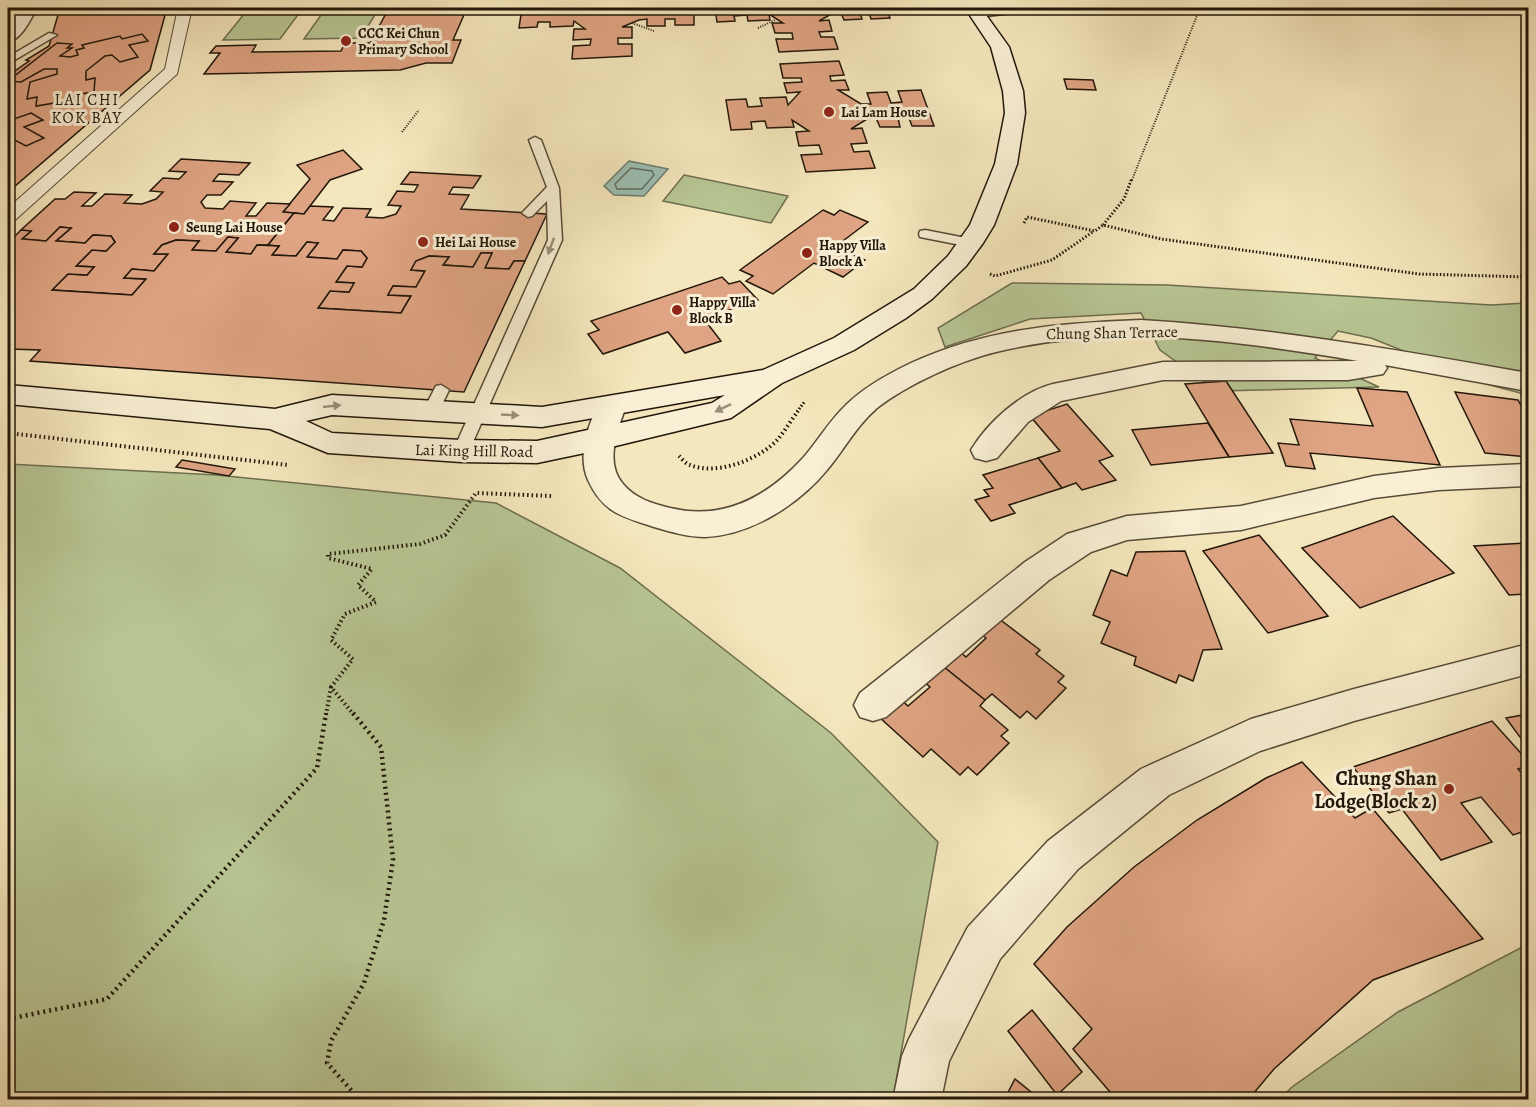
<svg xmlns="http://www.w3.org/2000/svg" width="1536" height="1107" font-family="Alegreya,serif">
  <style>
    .green { fill: #b8c694; stroke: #6d6e4f; stroke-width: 1.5 }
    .water { fill: #9cbfb3; stroke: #6b7c6f; stroke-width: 1.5 }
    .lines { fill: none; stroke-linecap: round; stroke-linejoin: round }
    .shore { stroke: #5f6b5e; stroke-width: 1.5 }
    .building { fill: #dfa483; stroke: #22170a; stroke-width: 1.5 }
    .service-casing { stroke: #574b37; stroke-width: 3 }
    .pedestrian-casing { stroke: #574b37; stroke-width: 2 }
    .minor-casing { stroke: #574b37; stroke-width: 3 }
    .secondary-casing { stroke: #22170a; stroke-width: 3 }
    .path-far3 { stroke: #22170a; stroke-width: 2; stroke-dasharray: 1 1.5; stroke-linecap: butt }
    .path-far2 { stroke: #22170a; stroke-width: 3; stroke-dasharray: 1.5 2; stroke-linecap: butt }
    .path-far1 { stroke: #22170a; stroke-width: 4; stroke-dasharray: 1.5 3; stroke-linecap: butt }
    .path { stroke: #22170a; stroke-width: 4.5; stroke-dasharray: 2 4; stroke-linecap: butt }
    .service { fill: #f8efd4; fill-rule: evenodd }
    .pedestrian { fill: #f8efd4; fill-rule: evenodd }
    .minor { fill: #f8efd4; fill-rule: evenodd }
    .secondary { fill: #f8efd4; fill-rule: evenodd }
    .oneway { fill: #988e79 }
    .poi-dot { fill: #8f2418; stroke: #f8efd4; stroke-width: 2 }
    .labels { text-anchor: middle; stroke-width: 6; stroke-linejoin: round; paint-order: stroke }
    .far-poi-label { font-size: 14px; font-weight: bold; fill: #22170a; stroke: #f8efd4; text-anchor: start }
    .far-quarter-label { font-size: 16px; letter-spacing: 1.5px; fill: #22170a; stroke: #f8efd4 }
    .street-label { font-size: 16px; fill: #22170a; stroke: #f8efd4 }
    .near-poi-label { font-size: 20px; font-weight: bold; fill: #22170a; stroke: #f8efd4; text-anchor: end }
  </style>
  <rect width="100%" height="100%" fill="#f5e7bd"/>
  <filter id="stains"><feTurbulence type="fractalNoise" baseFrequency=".00333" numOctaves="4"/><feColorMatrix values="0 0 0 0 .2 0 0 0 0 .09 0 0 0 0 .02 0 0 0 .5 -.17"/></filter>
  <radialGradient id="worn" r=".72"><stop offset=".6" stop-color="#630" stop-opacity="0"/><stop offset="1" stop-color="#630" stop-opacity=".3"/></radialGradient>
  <!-- green -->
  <g class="green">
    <polygon points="249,8 303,8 280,39 223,40"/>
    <polygon points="326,8 379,8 361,38 304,39"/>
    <polygon points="684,175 788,196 771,223 663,201"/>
    <polygon points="1012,283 1167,285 1491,305 1528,303 1528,395 1486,384 1371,338 1338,331 1315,358 1379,387 1217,391 1160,350 1141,313 1030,319 945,347 938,328"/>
    <polygon points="8,464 217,475 496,503 620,568 831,733 938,842 893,1099 8,1099"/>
    <polygon points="1528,944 1528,1099 1280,1099 1292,1087 1398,1012"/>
  </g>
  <!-- water -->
  <polygon class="water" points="629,161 668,169 644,196 614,195 604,186"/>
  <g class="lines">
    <!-- shore -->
    <polygon class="shore" points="631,168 652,171 654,175 642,189 617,189 615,184"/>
  </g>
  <!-- building -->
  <g class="building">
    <polygon points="60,8 167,8 150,70 8,192 8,76 29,61 26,60 49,46"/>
    <polygon points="389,8 467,8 453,40 461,40 452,63 426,63 400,70 204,74 220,53 210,53 216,46 256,45 252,52 341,51 345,43 370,43"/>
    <polygon points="522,8 540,8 539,11 552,10 552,8 575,8 574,9 577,8 694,8 694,25 675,25 675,19 665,19 665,26 647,26 647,19 639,20 622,27 632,27 632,38 618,38 618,44 632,44 632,56 572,59 573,46 590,45 591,39 573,40 574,29 585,29 574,21 573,26 550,27 550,22 538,22 537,27 519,28"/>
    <polygon points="715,8 886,8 890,18 871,19 869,13 860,13 862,19 844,20 841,13 833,13 819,21 829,20 832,31 819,32 821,37 834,37 838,49 779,52 776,39 793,39 792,33 775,33 772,23 783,23 769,14 770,20 748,21 747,15 734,16 735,21 717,22"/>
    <polygon points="142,34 148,41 129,45 138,57 120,62 112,55 105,56 86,71 86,80 95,78 94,92 74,95 73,100 36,106 37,97 27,99 30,82 57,74 57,69 44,69 21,82 8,81 57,43 72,44 67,48 72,48 60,56 70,57 78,55 76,50 84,48 82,45 120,36 122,39"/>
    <polygon points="839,61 844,75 830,76 831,81 845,80 849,90 838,90 861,104 871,104 867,93 887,92 891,103 902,102 898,91 921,90 934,126 912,126 909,118 898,118 900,127 880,127 876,118 867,119 851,129 862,128 867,143 851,144 854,152 869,151 875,168 806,172 801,155 822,154 819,145 799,146 796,132 809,131 792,120 794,127 767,128 765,121 751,122 752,129 731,130 726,100 746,99 748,107 762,106 760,98 786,97 788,105 800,92 787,93 784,83 802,82 801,78 783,78 780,64"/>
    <polygon points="1064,79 1093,80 1096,90 1067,89"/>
    <polygon points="31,113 43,120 24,127 44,138 26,146 13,139 8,141 8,121"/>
    <polygon points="343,150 362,169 330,180 304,214 283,212 310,179 297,165"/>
    <polygon points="181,159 250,163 239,175 219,174 213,181 233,182 221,195 207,195 201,202 205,208 223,209 230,201 256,203 246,216 256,216 267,203 290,204 283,212 294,213 268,245 257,245 251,254 226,252 238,238 228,237 216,251 192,250 199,241 176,240 162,245 154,254 168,254 154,271 132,269 124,278 146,279 132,295 52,290 68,274 87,275 94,267 76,266 92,250 106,251 115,242 111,236 93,235 85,243 56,241 71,228 60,227 46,241 22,239 31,231 21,230 55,199 65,199 74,192 96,193 82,206 92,206 105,194 132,195 124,203 142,204 156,199 163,192 150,191 163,178 179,179 186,172 169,171"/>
    <polygon points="410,172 481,176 473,188 453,187 449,194 469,195 461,209 547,214 525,261 514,261 509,269 485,268 492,253 481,253 473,267 443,265 449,257 429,256 416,261 411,270 425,271 416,287 393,286 388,295 411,296 401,313 318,308 330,291 349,292 354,283 336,282 347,266 362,267 367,258 361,251 343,250 337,259 307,257 318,243 307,242 296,256 272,255 279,246 268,245 294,213 304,214 310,206 333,207 323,220 334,221 343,208 371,209 366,217 383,218 396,214 401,206 388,205 397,191 414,192 418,185 401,184"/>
    <polygon points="823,210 834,215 840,210 868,222 835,247 865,260 843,277 814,263 773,294 746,281 753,276 740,270"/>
    <polygon points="60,227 71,228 56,241 85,243 93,235 111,236 115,242 106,251 92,250 76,266 94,267 87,275 68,274 52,290 132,295 146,279 124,278 132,269 154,271 168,254 154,254 162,245 176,240 199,241 192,250 216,251 228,237 238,238 226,252 251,254 257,245 279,246 272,255 296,256 307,242 318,243 307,257 337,259 343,250 361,251 367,258 362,267 347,266 336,282 354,283 349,292 330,291 318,308 401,313 411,296 388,295 393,286 416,287 425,271 411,270 416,261 429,256 449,257 443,265 473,267 481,253 492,253 485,268 509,269 514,261 525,261 464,392 30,361 40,350 8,349 8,243 21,230 31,231 22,239 46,241"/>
    <polygon points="722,277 729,284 740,281 758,300 704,319 721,341 685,353 668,332 603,354 588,334 599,330 591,321"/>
    <polygon points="1226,381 1273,453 1229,457 1185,384"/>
    <polygon points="1357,388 1407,392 1440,465 1310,453 1315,469 1286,466 1278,443 1299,445 1290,419 1373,426"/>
    <polygon points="1455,392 1518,400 1528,418 1528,457 1485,453"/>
    <polygon points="1067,404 1113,456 1099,461 1116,480 1082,490 1076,483 1062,488 1038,458 1060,451 1030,416"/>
    <polygon points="1208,423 1229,457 1151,465 1132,430"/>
    <polygon points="1038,458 1062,488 1009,505 1015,513 991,521 975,500 989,496 984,490 993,488 983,475"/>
    <polygon points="182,460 235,469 229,476 176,467"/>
    <polygon points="1393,516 1454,573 1360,608 1302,548"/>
    <polygon points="1259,535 1328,616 1268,633 1203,551"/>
    <polygon points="1528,543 1528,594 1509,595 1474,546"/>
    <polygon points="1185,551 1222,649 1203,650 1193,681 1179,675 1176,683 1134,665 1136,657 1101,643 1110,622 1093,615 1111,570 1127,576 1136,552"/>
    <polygon points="994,615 1040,650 1036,654 1064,676 1058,682 1066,688 1036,719 1027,711 1020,718 992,694 985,700 939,663 956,648 966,657 986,638 976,631"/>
    <polygon points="939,663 985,700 980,706 1008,730 1001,736 1009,743 977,775 968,767 960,775 931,749 923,757 878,716 898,697 908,706 930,687 921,679"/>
    <polygon points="1528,714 1528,748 1506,718"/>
    <polygon points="1492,721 1528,761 1528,766 1518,769 1528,781 1528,830 1513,835 1481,797 1461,803 1492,842 1441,860 1402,809 1389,813 1353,767"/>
    <polygon points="1302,762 1355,818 1372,808 1483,939 1373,980 1274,1069 1248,1100 1117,1100 1073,1049 1092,1029 1034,964 1067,927 1134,867 1197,820 1266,778"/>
    <polygon points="1032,1010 1082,1072 1057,1095 1008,1031"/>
    <polygon points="1015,1079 1041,1100 1004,1100"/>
  </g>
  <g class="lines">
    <defs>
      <g id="service">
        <polygon points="1008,8 1032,8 1027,11 979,17 974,14 979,11"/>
        <polygon points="49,33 57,35 8,64 8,57"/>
        <polygon points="535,137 541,140 559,188 562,240 469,451 467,455 455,455 453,451 548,240 547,201 532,216 528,217 522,213 547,187 529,140"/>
        <polygon points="925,230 971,239 978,243 971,247 920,237 919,234 920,231"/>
        <polygon points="441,385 449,390 437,415 425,415 423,411 436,386"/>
      </g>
      <polygon id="pedestrian" points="178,8 192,8 177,74 14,221 8,222 8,208 165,69"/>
      <g id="minor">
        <path d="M20 8H37C30 20 22 39 8 42V26Z"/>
        <path d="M1141 320C1274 328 1397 350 1528 373V391L1385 365 1387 368 1383 374 1348 380H1163L1061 401 1028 422 997 458 986 461 975 458 971 450C988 422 1021 392 1053 384L1163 362 1358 361C1240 341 1115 323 996 352 959 361 908 384 877 408 856 426 844 450 827 470 798 505 751 535 705 537 688 537 671 532 654 527 623 517 603 513 588 480 577 455 588 422 602 399L612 396 622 399 626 406C618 429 604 462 623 484 636 499 651 503 670 508 724 521 767 497 803 458 818 441 829 421 846 405 864 387 888 374 911 363 986 329 1059 323 1141 320Z"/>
        <polygon points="1528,464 1528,486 1439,490 1374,498 1241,530 1127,540 1091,552 1049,580 886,717 873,721 860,717 854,705 860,693 1025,562 1067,534 1127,516 1241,506 1374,476 1439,468"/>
        <polygon points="1528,644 1528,674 1354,721 1260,751 1169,795 1078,869 1000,959 949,1061 941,1100 893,1100 902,1056 909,1039 968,927 1048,841 1141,769 1251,719 1354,689"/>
      </g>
      <path id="secondary" d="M965 8H981L1009 47 1023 91 1025 113 1017 164 994 225 983 243 966 266 932 299 906 318 854 350 782 383 731 418 599 450 537 463 461 462 328 453 270 429 8 404V385L275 409 332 395 542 407 763 370 834 338 914 289 948 256 970 225 995 164 1005 113 1003 91 991 47ZM725 395 712 403 537 441 461 440 332 433 306 421 332 415 542 427Z"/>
    </defs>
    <!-- service casing -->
    <use href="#service" class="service-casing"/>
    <!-- pedestrian casing -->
    <use href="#pedestrian" class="pedestrian-casing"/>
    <!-- minor casing -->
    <use href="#minor" class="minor-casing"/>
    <!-- secondary casing -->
    <use href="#secondary" class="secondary-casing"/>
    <!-- path-far3 -->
    <g class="path-far3">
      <polyline points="632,23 654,31"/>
      <polyline points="758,28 777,19"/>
      <polyline points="402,132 419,110"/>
      <polyline points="1132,180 1200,8"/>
    </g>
    <!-- path-far2 -->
    <g class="path-far2">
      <polyline points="1024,223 1027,217 1095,231 1103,225 1161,239 1419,274 1528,277"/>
      <polyline points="1103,225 1124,199 1132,178"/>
      <polyline points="990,274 995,276 1052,260 1094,231"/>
      <polyline points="797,412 805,401"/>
    </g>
    <!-- path-far1 -->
    <g class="path-far1">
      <polyline points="8,433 288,465"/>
      <path d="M679 456C682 459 686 464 690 465 717 476 761 459 779 438 786 429 792 419 798 411"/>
      <polyline points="326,715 331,687"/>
      <polyline points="354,715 331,687 353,659 331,640 345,614 376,602 358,585 372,569 328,558 328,554 420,544 445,535 476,493 552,496"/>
    </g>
    <!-- path -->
    <g class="path">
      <polyline points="353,713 381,747 393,860 384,920 364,983 331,1041 327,1063 360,1100"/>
      <polyline points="8,1019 107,999 317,768 326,713"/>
    </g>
    <!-- service -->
    <use href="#service" class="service"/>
    <!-- pedestrian -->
    <use href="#pedestrian" class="pedestrian"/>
    <!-- minor -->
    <use href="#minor" class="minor"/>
    <!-- secondary -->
    <use href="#secondary" class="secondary"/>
  </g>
  <!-- one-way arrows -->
  <defs><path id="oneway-solid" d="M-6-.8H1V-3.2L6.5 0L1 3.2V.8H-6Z" transform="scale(1.5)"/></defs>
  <g class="oneway">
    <use href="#oneway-solid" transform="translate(551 246) rotate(110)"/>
    <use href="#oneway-solid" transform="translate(332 406) rotate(-6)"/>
    <use href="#oneway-solid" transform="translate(723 408) rotate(154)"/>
    <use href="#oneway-solid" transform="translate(510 415) rotate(3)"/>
  </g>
  <!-- markers -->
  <g class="poi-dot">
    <circle cx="346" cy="41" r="6"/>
    <circle cx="829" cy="112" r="6"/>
    <circle cx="174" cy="227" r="6"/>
    <circle cx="423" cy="242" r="6"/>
    <circle cx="807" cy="253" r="6"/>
    <circle cx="677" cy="310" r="6"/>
    <circle cx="1449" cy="789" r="6"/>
  </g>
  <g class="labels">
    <!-- far-poi labels -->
    <g class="far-poi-label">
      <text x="358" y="38">CCC Kei Chun<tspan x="358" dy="16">Primary School</tspan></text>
      <text x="841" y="117">Lai Lam House</text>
      <text x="186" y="232">Seung Lai House</text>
      <text x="435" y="247">Hei Lai House</text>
      <text x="819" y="250">Happy Villa<tspan x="819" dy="16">Block A</tspan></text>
      <text x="689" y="307">Happy Villa<tspan x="689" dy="16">Block B</tspan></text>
    </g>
    <!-- far-quarter labels -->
    <g class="far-quarter-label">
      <text x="87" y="105">LAI CHI<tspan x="87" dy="18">KOK BAY</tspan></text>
    </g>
    <!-- street labels -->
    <g class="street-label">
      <text transform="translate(1112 332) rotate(-1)" y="6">Chung Shan Terrace</text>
      <text transform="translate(474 450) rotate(1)" y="6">Lai King Hill Road</text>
    </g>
    <!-- near-poi labels -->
    <g class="near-poi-label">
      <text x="1437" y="785">Chung Shan<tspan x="1437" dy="23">Lodge(Block 2)</tspan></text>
    </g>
  </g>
  <!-- margin -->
  <rect width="1536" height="1107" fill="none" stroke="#f5e7bd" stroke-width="30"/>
  <rect x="9" y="9" width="1518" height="1089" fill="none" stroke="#22170a" stroke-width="3"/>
  <rect x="15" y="15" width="1506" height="1077" fill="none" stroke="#22170a" stroke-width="1.5"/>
  <rect width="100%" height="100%" filter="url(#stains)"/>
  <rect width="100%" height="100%" fill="url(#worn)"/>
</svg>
